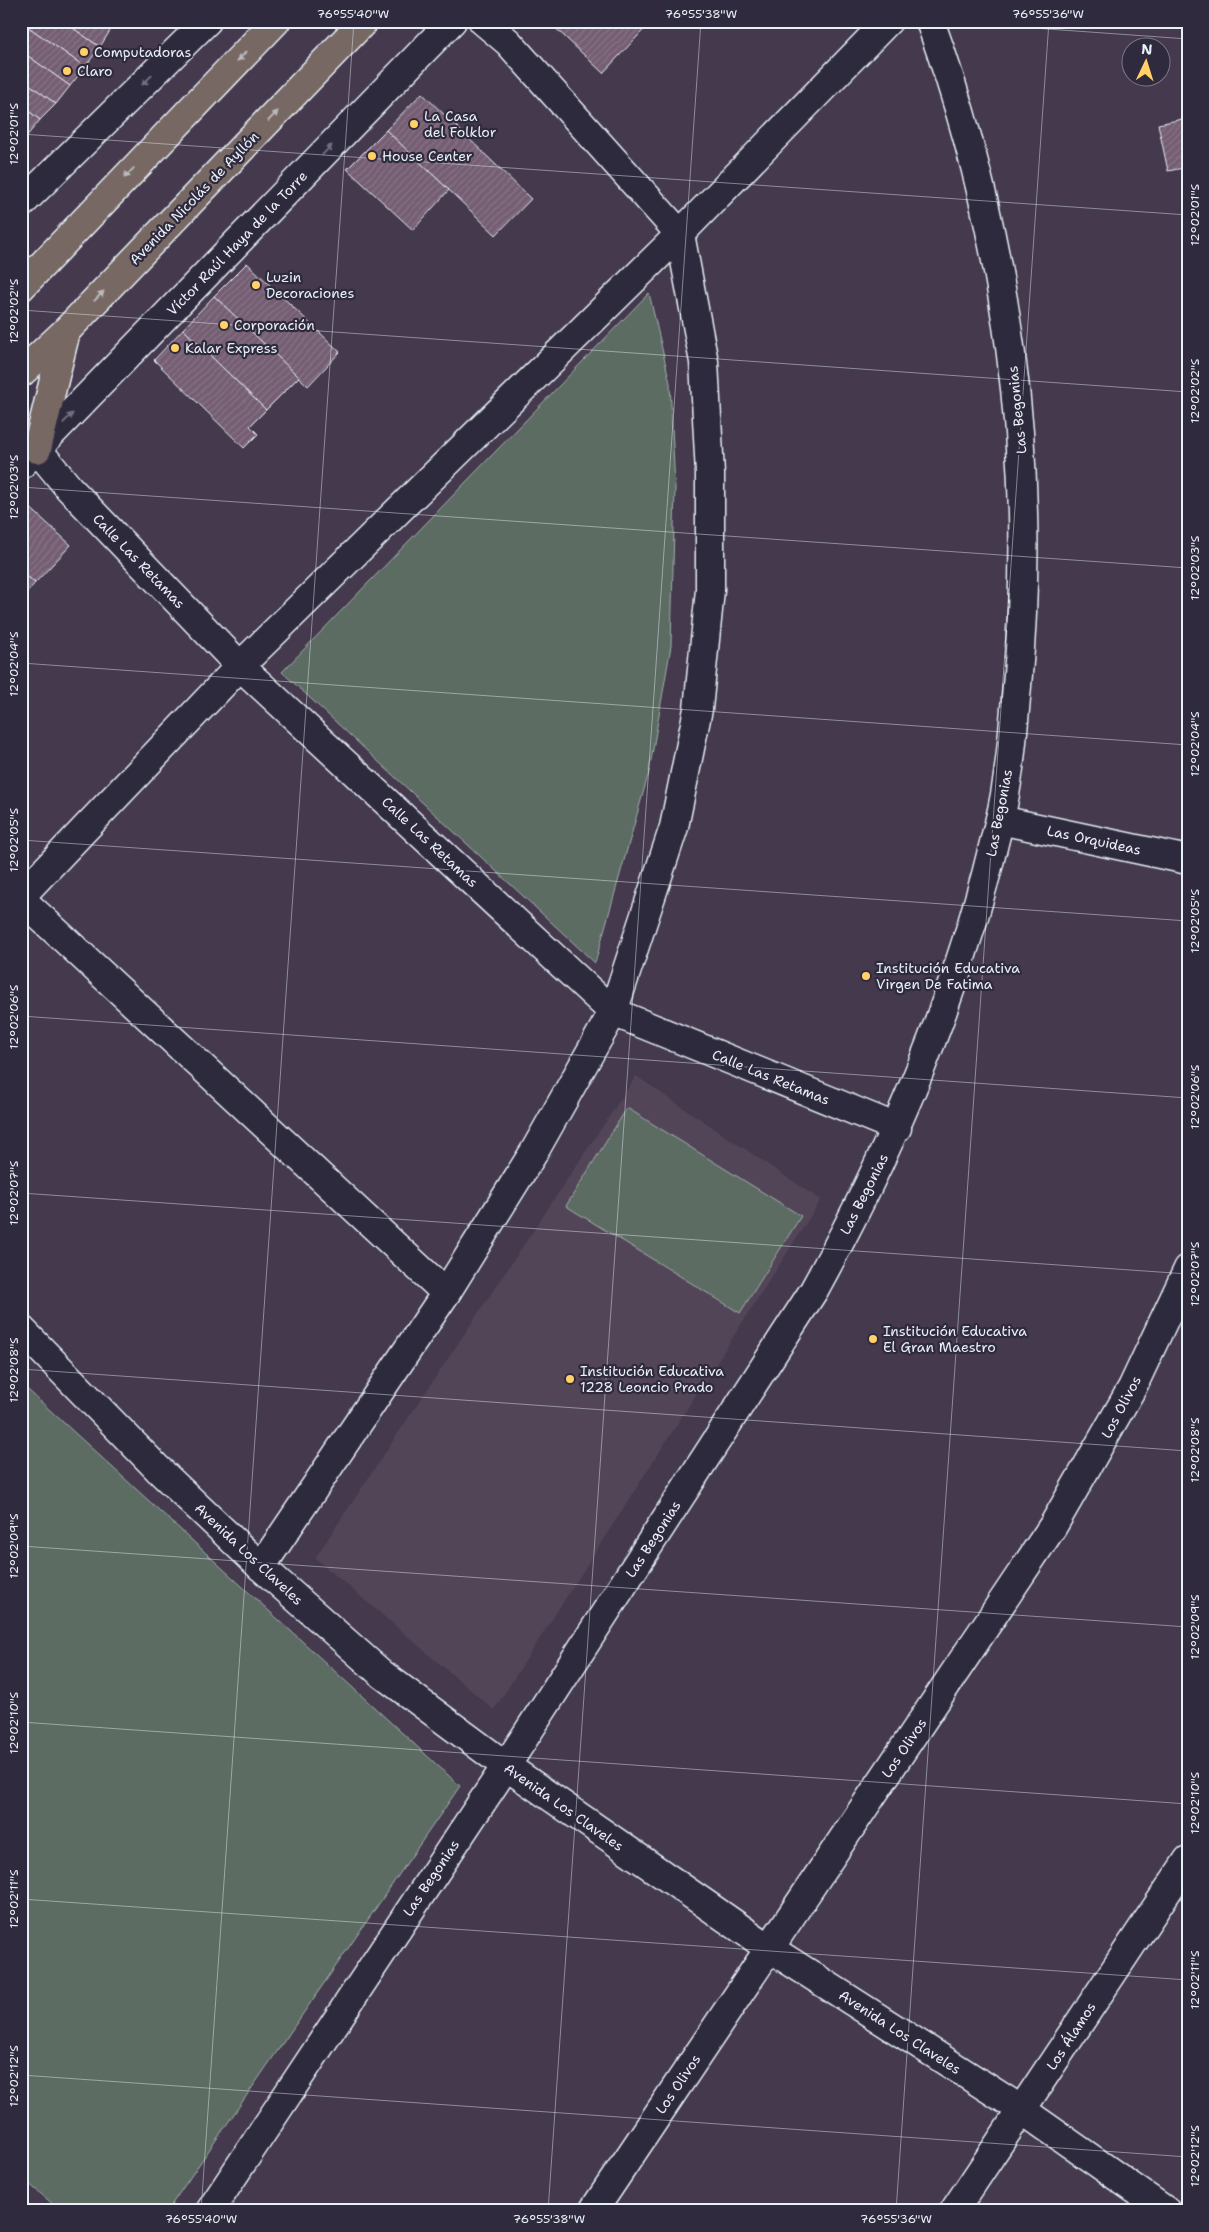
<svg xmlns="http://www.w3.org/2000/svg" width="1209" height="2232" font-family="'Shantell Sans',sans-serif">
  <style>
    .built { fill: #524458 }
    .green { fill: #5c6c62; stroke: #a2aead }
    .building { fill: url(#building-hatch); stroke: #e8f1f8 }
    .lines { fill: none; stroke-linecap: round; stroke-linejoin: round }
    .street-casing { stroke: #e8f1f8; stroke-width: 31 }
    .secondary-casing { stroke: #e8f1f8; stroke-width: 31 }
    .primary-casing { stroke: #e8f1f8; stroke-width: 31 }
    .street { stroke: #2f2a3d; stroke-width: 28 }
    .secondary { stroke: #2f2a3d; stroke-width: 28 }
    .primary { stroke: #776864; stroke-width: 28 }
    .oneway { fill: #bbbabd }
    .oneway2 { fill: #70707e }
    .ticks { fill: none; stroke: #e8f1f8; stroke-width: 1; stroke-opacity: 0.45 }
    .poi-dot { fill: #ffd166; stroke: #2f2a3d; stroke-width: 2 }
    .labels { text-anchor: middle; stroke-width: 4.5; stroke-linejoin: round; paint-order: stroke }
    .poi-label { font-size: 14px; fill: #e8f1f8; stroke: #2f2a3d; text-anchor: start }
    .street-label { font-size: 14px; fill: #e8f1f8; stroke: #2f2a3d }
    .neatline { fill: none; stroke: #e8f1f8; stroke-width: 2 }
    .ticks-label { font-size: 12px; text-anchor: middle; fill: #e8f1f8 }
  </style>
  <defs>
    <pattern id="building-hatch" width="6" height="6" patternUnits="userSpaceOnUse" patternTransform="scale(1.25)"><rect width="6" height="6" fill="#745d72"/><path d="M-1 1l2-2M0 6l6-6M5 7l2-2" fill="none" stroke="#887587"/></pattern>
  </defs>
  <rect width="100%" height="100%" fill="#44394d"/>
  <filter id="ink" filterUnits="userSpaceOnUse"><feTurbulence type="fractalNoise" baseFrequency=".02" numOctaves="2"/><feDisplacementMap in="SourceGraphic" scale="10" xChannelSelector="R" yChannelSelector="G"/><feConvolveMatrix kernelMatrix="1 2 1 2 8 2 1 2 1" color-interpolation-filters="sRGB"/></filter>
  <g filter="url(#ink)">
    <!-- built -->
    <polygon class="built" points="636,1076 821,1200 494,1710 315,1558"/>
    <!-- green -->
    <g class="green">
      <polygon points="649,293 670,383 675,488 671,646 649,772 595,963 282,672"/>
      <polygon points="627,1108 801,1216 740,1313 566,1206"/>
      <polygon points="28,1390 460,1786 167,2211 61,2211 21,2177 21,1397"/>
    </g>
    <!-- building -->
    <g class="building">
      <polygon points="26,21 63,21 100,47 85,67 24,24"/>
      <polygon points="63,21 116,21 100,47"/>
      <polygon points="548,21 652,21 603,73"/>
      <polygon points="24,24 85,67 70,86 21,51 21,28"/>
      <polygon points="21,51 70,86 56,104 21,78"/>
      <polygon points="21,78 56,104 40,120 21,105"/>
      <polygon points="422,93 531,199 496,235 386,130"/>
      <polygon points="21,105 40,120 21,143"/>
      <polygon points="1188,118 1188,167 1168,171 1158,124"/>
      <polygon points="386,130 449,190 413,230 347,169"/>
      <polygon points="247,263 340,352 308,386 214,296"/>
      <polygon points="214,296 299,377 266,410 183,329"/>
      <polygon points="183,329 266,410 250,426 258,434 244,448 154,360"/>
      <polygon points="25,503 71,545 35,583 21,571 21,507"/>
      <polygon points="21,571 35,583 21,599"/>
    </g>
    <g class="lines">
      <defs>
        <g id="street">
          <polyline points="37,449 69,488 240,666 613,1012 897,1128"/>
          <polyline points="1000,820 1188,860"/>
          <polyline points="21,896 240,666 680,234 888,21"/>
          <polyline points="21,899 446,1293"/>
          <polyline points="21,1329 158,1469 261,1567 382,1674 506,1766 769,1948 1022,2110 1166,2211"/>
          <polyline points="261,1567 446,1293 534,1152 613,1012 674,827 698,709 710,590 710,474 704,362 680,234 508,42 483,21"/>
          <path d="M210 2211 506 1766 814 1290C896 1141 960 990 999 823 1010 779 1013 731 1017 686 1038 461 1007 233 930 21"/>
          <polyline points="593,2211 1053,1526 1132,1388 1188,1269"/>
          <polyline points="954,2211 1188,1860"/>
        </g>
        <g id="secondary">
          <polyline points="21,204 207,21"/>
          <polyline points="21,465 452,21"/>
        </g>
        <g id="primary">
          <polyline points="21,287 276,21"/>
          <polyline points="21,373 66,331 364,21"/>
          <polyline points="37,449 66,331"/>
        </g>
      </defs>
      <!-- street casing -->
      <use href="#street" class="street-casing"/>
      <!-- secondary casing -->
      <use href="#secondary" class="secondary-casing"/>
      <!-- primary casing -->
      <use href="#primary" class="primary-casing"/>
      <!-- street -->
      <use href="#street" class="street"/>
      <!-- secondary -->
      <use href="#secondary" class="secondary"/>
      <!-- primary -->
      <use href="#primary" class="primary"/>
    </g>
    <!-- one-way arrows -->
    <defs><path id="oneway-solid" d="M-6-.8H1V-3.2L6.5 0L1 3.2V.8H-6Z" transform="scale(1.25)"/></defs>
    <g class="oneway">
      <use href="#oneway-solid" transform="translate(242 56) rotate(134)"/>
      <use href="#oneway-solid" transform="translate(273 116) rotate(-46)"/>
      <use href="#oneway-solid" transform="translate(129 173) rotate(134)"/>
      <use href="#oneway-solid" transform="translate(99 296) rotate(-46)"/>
    </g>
    <g class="oneway2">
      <use href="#oneway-solid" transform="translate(147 80) rotate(135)"/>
      <use href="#oneway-solid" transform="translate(327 150) rotate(-46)"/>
      <use href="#oneway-solid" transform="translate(68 418) rotate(-46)"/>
    </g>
  </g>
  <!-- ticks -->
  <path class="ticks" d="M935 21 1188 39M21 134 1188 215M21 310 1188 392M21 487 1188 568M21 663 1188 745M21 840 1188 921M21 1016 1188 1098M21 1193 1188 1274M21 1369 1188 1451M21 1546 1188 1627M21 1722 1188 1804M21 1899 1188 1980M21 2075 1188 2157M201 2211 354 21M548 2211 701 21M896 2211 1049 21"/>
  <!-- markers -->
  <g class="poi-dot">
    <circle cx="84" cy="52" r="5"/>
    <circle cx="67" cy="71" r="5"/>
    <circle cx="414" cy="124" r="5"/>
    <circle cx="372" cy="156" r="5"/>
    <circle cx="256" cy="285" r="5"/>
    <circle cx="224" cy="325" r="5"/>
    <circle cx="175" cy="348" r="5"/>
    <circle cx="866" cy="976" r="5"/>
    <circle cx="873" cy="1339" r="5"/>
    <circle cx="570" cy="1379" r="5"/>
  </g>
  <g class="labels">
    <!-- poi labels -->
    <g class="poi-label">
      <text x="94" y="57">Computadoras</text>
      <text x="77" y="76">Claro</text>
      <text x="424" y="121">La Casa<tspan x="424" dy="16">del Folklor</tspan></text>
      <text x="382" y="161">House Center</text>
      <text x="266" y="282">Luzin<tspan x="266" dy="16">Decoraciones</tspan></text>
      <text x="234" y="330">Corporación</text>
      <text x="185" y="353">Kalar Express</text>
      <text x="876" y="973">Institución Educativa<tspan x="876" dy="16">Virgen De Fatima</tspan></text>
      <text x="883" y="1336">Institución Educativa<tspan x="883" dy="16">El Gran Maestro</tspan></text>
      <text x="580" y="1376">Institución Educativa<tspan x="580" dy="16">1228 Leoncio Prado</tspan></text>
    </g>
    <!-- street labels -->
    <g class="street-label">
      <text transform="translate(194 198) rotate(-46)" y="5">Avenida Nicolás de Ayllón</text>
      <text transform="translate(237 243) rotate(-46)" y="5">Víctor Raúl Haya de la Torre</text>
      <text transform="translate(1017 410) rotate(-96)" y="5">Las Begonias</text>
      <text transform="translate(139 561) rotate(46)" y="5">Calle Las Retamas</text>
      <text transform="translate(999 813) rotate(-79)" y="5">Las Begonias</text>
      <text transform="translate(1094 840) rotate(12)" y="5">Las Orquideas</text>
      <text transform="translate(430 842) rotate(43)" y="5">Calle Las Retamas</text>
      <text transform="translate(771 1077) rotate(22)" y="5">Calle Las Retamas</text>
      <text transform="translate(864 1194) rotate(-63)" y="5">Las Begonias</text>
      <text transform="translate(1121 1407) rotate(-62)" y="5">Los Olivos</text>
      <text transform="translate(653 1539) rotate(-57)" y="5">Las Begonias</text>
      <text transform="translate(249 1554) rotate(43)" y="5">Avenida Los Claveles</text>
      <text transform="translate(904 1748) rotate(-56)" y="5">Los Olivos</text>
      <text transform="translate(564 1807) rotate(35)" y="5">Avenida Los Claveles</text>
      <text transform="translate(431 1878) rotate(-56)" y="5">Las Begonias</text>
      <text transform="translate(900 2032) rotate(33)" y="5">Avenida Los Claveles</text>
      <text transform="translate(1071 2036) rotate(-57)" y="5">Los Álamos</text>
      <text transform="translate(678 2084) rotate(-56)" y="5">Los Olivos</text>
    </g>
  </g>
  <!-- margin -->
  <rect width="1209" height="2232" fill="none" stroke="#2f2a3d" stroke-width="55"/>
  <!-- north arrow -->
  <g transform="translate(1146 62) rotate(4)"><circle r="24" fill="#2f2a3d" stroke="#797a88"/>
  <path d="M0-4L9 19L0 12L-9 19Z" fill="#ffd166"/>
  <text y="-8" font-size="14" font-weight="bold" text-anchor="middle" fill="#e8f1f8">N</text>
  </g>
  <rect x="28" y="28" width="1154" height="2176" class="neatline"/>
  <g class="ticks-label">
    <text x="353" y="18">76°55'40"W</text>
    <text x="701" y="18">76°55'38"W</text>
    <text x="1048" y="18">76°55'36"W</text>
    <text transform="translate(14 134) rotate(-90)" y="4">12°02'01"S</text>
    <text transform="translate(1195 215) rotate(-90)" y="4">12°02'01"S</text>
    <text transform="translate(14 311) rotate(-90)" y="4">12°02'02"S</text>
    <text transform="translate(1195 391) rotate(-90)" y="4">12°02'02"S</text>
    <text transform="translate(14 487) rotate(-90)" y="4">12°02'03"S</text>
    <text transform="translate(1195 568) rotate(-90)" y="4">12°02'03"S</text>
    <text transform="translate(14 664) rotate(-90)" y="4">12°02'04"S</text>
    <text transform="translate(1195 744) rotate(-90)" y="4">12°02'04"S</text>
    <text transform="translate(14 840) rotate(-90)" y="4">12°02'05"S</text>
    <text transform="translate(1195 921) rotate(-90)" y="4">12°02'05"S</text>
    <text transform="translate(14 1017) rotate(-90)" y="4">12°02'06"S</text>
    <text transform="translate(1195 1097) rotate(-90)" y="4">12°02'06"S</text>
    <text transform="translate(14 1193) rotate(-90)" y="4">12°02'07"S</text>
    <text transform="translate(1195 1274) rotate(-90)" y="4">12°02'07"S</text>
    <text transform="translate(14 1370) rotate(-90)" y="4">12°02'08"S</text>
    <text transform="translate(1195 1450) rotate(-90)" y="4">12°02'08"S</text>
    <text transform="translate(14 1546) rotate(-90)" y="4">12°02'09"S</text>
    <text transform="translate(1195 1627) rotate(-90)" y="4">12°02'09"S</text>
    <text transform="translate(14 1723) rotate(-90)" y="4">12°02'10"S</text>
    <text transform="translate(1195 1803) rotate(-90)" y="4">12°02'10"S</text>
    <text transform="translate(14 1899) rotate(-90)" y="4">12°02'11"S</text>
    <text transform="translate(1195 1980) rotate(-90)" y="4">12°02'11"S</text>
    <text transform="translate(14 2076) rotate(-90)" y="4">12°02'12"S</text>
    <text transform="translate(1195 2156) rotate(-90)" y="4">12°02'12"S</text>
    <text x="201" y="2223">76°55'40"W</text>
    <text x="549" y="2223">76°55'38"W</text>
    <text x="896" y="2223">76°55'36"W</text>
  </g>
</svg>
